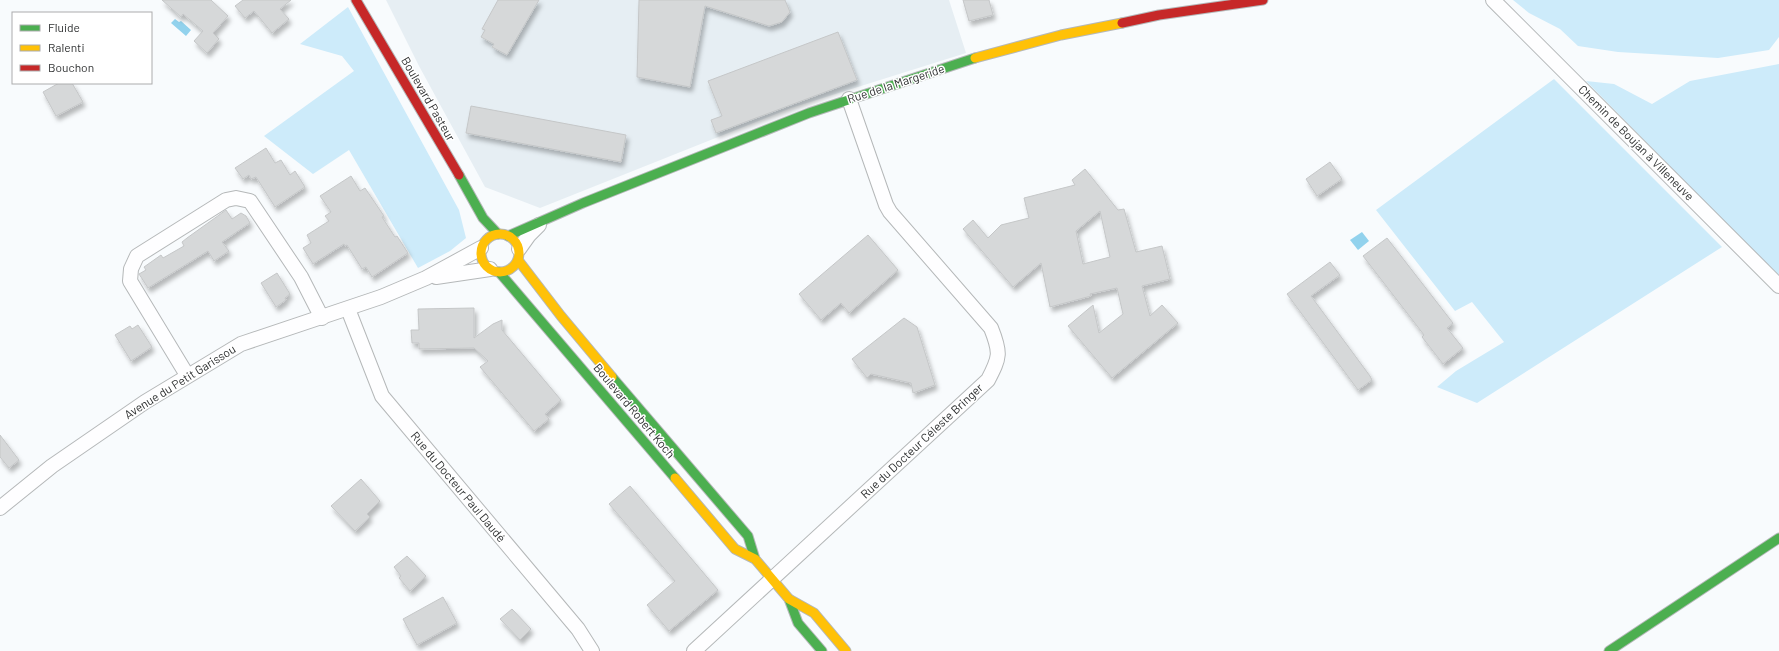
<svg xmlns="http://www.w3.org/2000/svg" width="1779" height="651" font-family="Barlow,sans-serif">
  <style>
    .built { fill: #e6eef3 }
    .green { fill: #cdebfa }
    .water { fill: #92d2ed }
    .building { fill: #d6d8d9; stroke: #c5c7c8; fill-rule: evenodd; filter: url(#shadow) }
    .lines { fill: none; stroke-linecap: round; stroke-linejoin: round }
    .street-casing { stroke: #b5b8b9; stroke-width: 16 }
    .fast-casing { stroke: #b5b8b9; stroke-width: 11 }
    .slow-casing { stroke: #b5b8b9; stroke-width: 11 }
    .jam-casing { stroke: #b5b8b9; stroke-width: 11 }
    .street { stroke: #fefeff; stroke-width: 14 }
    .fast { stroke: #4caf50; stroke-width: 9 }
    .slow { stroke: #ffc107; stroke-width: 9 }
    .jam { stroke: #c62828; stroke-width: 9 }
    .labels { text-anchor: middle; stroke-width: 3; stroke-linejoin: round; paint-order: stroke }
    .street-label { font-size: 12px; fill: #2e3031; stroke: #fff }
  </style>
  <defs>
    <filter id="shadow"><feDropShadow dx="2.5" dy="4.5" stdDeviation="2" flood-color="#0004"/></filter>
  </defs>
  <rect width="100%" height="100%" fill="#f8fbfd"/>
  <!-- built -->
  <polygon class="built" points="386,0 949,0 966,53 791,108 540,208 485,187 419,66"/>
  <!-- green -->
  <g class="green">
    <polygon points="1513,0 1779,0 1779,37 1769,50 1718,58 1618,52 1578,46 1560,29 1529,13"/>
    <polygon points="348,7 459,210 466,238 450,251 418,268 349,150 313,174 264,136 354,71 342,56 300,44"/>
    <polygon points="1779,64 1779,277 1586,81 1614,84 1652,104 1690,81"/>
    <polygon points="1554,79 1722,247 1477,403 1437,387 1456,371 1504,342 1472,302 1455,311 1376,210"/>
  </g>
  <!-- water -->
  <g class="water">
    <polygon points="175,19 179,22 181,21 191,30 186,36 171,23"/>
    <polygon points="1362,232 1369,241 1358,250 1350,240"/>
  </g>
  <!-- building -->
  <g class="building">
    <polygon points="162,0 211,0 228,16 213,33 219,39 207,53 194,41 203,31 183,14 181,17"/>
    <polygon points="243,0 291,0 280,9 289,19 272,33 254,11 245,18 235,6"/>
    <polygon points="498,0 539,0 507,55 492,47 494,44 481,37 485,30 482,29"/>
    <polygon points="639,0 785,0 790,12 782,22 769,26 705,6 690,87 637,77"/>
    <polygon points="963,0 989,0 993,15 969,21"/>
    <polygon points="838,32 857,80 716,133 711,120 722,116 708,81"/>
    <polygon points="59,83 72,83 83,102 56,116 43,92"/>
    <polygon points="471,106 626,135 621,162 466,133"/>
    <polygon points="266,148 275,163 281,160 290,175 295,171 305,187 275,207 256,177 251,179 249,175 243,179 235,168"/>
    <polygon points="1330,162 1342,179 1317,196 1306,179"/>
    <path d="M1085 169 1118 210 1124 209 1136 252 1162 246 1170 279 1142 286 1150 316 1162 305 1178 323 1112 378 1068 326 1093 305 1099 333 1123 314 1117 288 1090 294 1091 296 1050 307 1041 263 1013 287 963 229 973 220 988 238 1001 225 1029 218 1024 198 1075 185 1072 180ZM1100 211 1110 257 1083 264 1076 231Z"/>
    <polygon points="351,176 360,191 365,188 384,216 382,217 395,237 397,236 408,253 372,277 366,267 362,269 347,245 345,246 344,244 313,264 303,248 311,243 307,235 329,221 325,216 331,212 320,196"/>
    <polygon points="226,210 232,219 241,213 246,216 250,223 222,242 229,251 214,261 208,251 148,288 139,274 146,270 144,267 161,255 163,258 184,246 182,242 187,238"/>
    <polygon points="868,235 898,270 849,313 841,303 821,320 799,294"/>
    <polygon points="1387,238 1453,323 1447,328 1463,348 1443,364 1422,337 1424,335 1363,256"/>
    <polygon points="1330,262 1340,275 1311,296 1370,376 1372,380 1358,390 1287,294"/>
    <polygon points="277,273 290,294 285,298 286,300 276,307 261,283"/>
    <polygon points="474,308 474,338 493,324 502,320 502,330 561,400 545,414 549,419 534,431 480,367 488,361 474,348 419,349 419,343 412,343 411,330 419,330 418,309"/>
    <polygon points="904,318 917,327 935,385 913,393 911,383 871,374 867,378 852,359"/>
    <polygon points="138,325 152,347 131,361 115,335 130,326 132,329"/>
    <polygon points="0,435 19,460 9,468 0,457"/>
    <polygon points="361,479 380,501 367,514 370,517 355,531 331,506"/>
    <polygon points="630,486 718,590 669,631 647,605 675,581 609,504"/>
    <polygon points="407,556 426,576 410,591 399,578 401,576 394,567"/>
    <polygon points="443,597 457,623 417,645 403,619"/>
    <polygon points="512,609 531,629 520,640 500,619"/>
  </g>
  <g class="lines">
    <defs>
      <g id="street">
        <polyline points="1493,0 1779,286"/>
        <polyline points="519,249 529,235 539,225"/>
        <polyline points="436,277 490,269"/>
        <polyline points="348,309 382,396 578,629 592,651"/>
        <polyline points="187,375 130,281 131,269 137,256 226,200 236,198 250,201 301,277 322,318"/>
        <polyline points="0,508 52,466 145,402 241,344 381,297 426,278 481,248"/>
        <path d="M694 651 988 380C1000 357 1001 353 991 328L890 212 886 205 849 99"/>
      </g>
      <g id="fast">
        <polyline points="459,175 483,218 498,234"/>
        <polyline points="508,236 583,203 809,113 975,58"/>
        <polyline points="499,272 675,478"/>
        <polyline points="612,377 748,536 755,559"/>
        <polyline points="789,599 798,623 822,651"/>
        <polyline points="1609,651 1779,538"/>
      </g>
      <g id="slow">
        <polyline points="975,58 1061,35 1122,23"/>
        <circle cx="500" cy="253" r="19"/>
        <polyline points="518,260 561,316 612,377"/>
        <polyline points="675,478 735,549 755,559 789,599 814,613 846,651"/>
      </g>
      <g id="jam">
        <polyline points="356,0 459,175"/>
        <polyline points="1122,23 1159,15 1263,0"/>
      </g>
    </defs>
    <!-- street casing -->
    <use href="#street" class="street-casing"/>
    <!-- fast casing -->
    <use href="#fast" class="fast-casing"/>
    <!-- slow casing -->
    <use href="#slow" class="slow-casing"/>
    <!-- jam casing -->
    <use href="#jam" class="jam-casing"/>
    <!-- street -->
    <use href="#street" class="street"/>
    <!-- fast -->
    <use href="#fast" class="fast"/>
    <!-- slow -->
    <use href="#slow" class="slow"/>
    <!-- jam -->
    <use href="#jam" class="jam"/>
  </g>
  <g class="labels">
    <!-- street labels -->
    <g class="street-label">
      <text transform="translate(896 84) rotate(-18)" y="4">Rue de la Margeride</text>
      <text transform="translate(428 99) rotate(60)" y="4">Boulevard Pasteur</text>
      <text transform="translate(1636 143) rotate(45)" y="4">Chemin de Boujan à Villeneuve</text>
      <text transform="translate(180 382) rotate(-32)" y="4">Avenue du Petit Garissou</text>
      <text transform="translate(634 411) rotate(50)" y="4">Boulevard Robert Koch</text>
      <text transform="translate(922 441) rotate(-43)" y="4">Rue du Docteur Céleste Bringer</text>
      <text transform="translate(458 487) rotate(50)" y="4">Rue du Docteur Paul Daudé</text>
    </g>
  </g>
  <!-- legend -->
  <rect x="12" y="12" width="140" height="72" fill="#ffffff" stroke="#abacad"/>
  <rect x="20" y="25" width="20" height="6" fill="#4caf50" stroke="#abacad"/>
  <text x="48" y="32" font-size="12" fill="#2e3031">Fluide</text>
  <rect x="20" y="45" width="20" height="6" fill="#ffc107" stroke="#abacad"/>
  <text x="48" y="52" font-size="12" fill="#2e3031">Ralenti</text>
  <rect x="20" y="65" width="20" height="6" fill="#c62828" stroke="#abacad"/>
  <text x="48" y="72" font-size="12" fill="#2e3031">Bouchon</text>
</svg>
